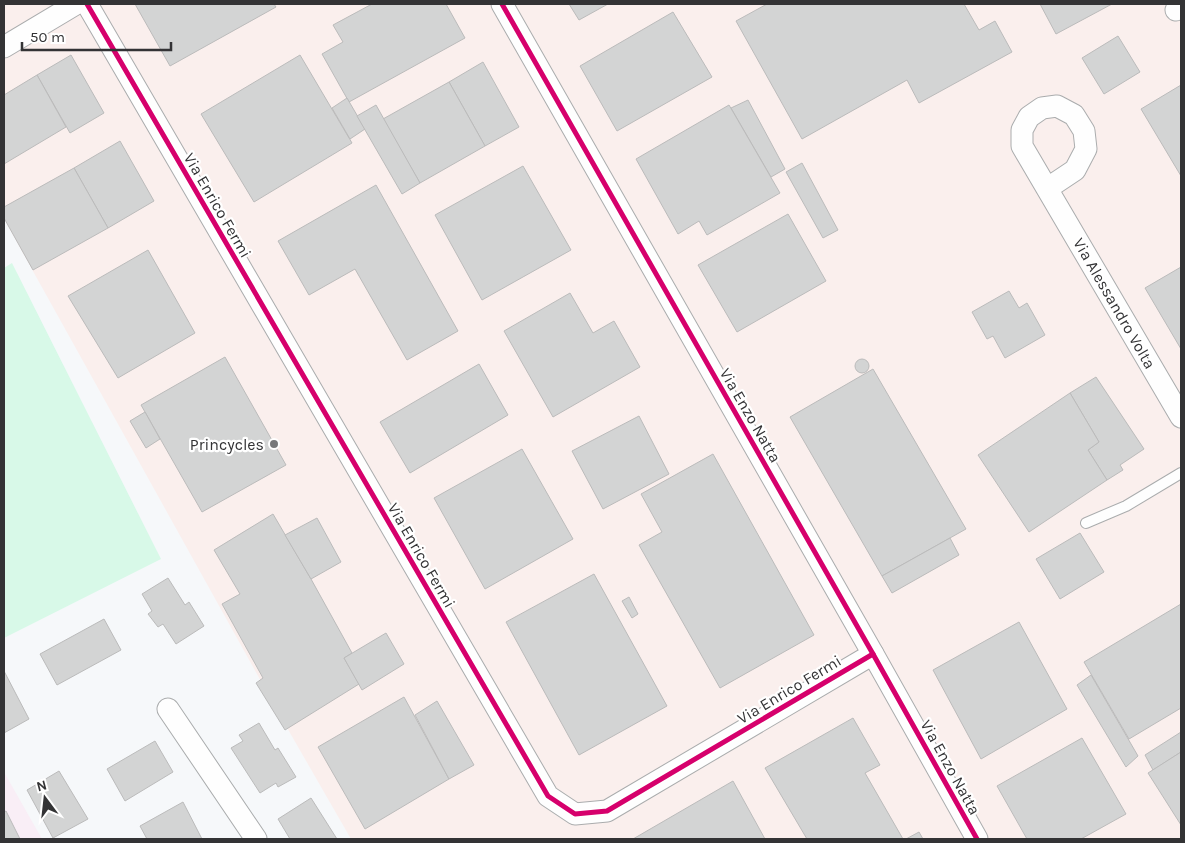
<svg xmlns="http://www.w3.org/2000/svg" width="1185" height="843" font-family="Karla,sans-serif">
  <style>
    .industrial { fill: #faefed }
    .education { fill: #f9eef6 }
    .green { fill: #d8f9e8 }
    .building { fill: #d3d4d4; stroke: #bbb }
    .lines { fill: none; stroke-linecap: round; stroke-linejoin: round }
    .lane-casing { stroke: #aaacad; stroke-width: 12 }
    .street-casing { stroke: #aaacad; stroke-width: 23 }
    .lane { stroke: #fefefe; stroke-width: 10 }
    .street { stroke: #fefefe; stroke-width: 21 }
    .cycleway-casing { stroke: #fff; stroke-width: 8 }
    .cycleway { stroke: #d6006c; stroke-width: 5 }
    .poi-dot { fill: #77787a; stroke: #fff; stroke-width: 2 }
    .labels { text-anchor: middle; stroke-width: 4.5; stroke-linejoin: round; paint-order: stroke }
    .street-label { font-size: 16px; fill: #333335; stroke: #fff }
    .poi-label { font-size: 16px; fill: #333335; stroke: #fff; text-anchor: end }
  </style>
  <rect width="100%" height="100%" fill="#f6f8fa"/>
  <!-- industrial -->
  <polygon class="industrial" points="4,4 1181,4 1181,839 351,839 282,719 4,219"/>
  <!-- education -->
  <polygon class="education" points="4,772 42,839 4,839"/>
  <!-- green -->
  <polygon class="green" points="12,263 161,559 4,638 4,268"/>
  <!-- building -->
  <g class="building">
    <polygon points="135,4 274,4 276,7 170,66"/>
    <polygon points="372,4 446,4 465,38 349,102 322,54 343,42 333,25"/>
    <polygon points="569,4 608,4 579,20"/>
    <polygon points="767,4 964,4 979,30 995,21 1012,52 919,103 907,80 802,139 736,21"/>
    <polygon points="1040,4 1112,4 1056,34"/>
    <polygon points="673,12 712,77 617,131 580,66"/>
    <polygon points="1118,36 1140,72 1104,94 1082,58"/>
    <polygon points="71,55 104,113 70,133 37,75"/>
    <polygon points="300,55 352,143 254,202 201,114"/>
    <polygon points="483,62 519,127 485,146 449,82"/>
    <polygon points="37,75 66,127 4,164 4,95"/>
    <polygon points="449,82 485,146 420,183 383,119"/>
    <polygon points="1181,85 1181,176 1141,109"/>
    <polygon points="347,98 365,129 350,139 332,108"/>
    <polygon points="748,100 785,169 771,177 731,108"/>
    <polygon points="376,105 420,183 402,194 357,116"/>
    <polygon points="729,105 780,193 707,235 699,221 678,234 636,159"/>
    <polygon points="120,141 154,201 108,228 74,168"/>
    <polygon points="802,163 838,230 823,238 786,172"/>
    <polygon points="523,166 571,250 482,300 435,215"/>
    <polygon points="74,168 108,228 33,270 4,218 4,207"/>
    <polygon points="376,185 458,331 407,360 355,269 309,295 278,241"/>
    <polygon points="788,214 826,281 737,332 698,265"/>
    <polygon points="148,250 195,333 118,378 68,296"/>
    <polygon points="1181,267 1181,349 1145,288"/>
    <polygon points="1009,291 1019,308 1027,303 1045,335 1005,358 993,336 987,339 972,312"/>
    <polygon points="570,293 593,333 614,321 640,367 553,417 504,331"/>
    <polygon points="225,357 286,465 202,512 141,405"/>
    <circle cx="862" cy="366" r="7"/>
    <polygon points="479,364 508,415 410,473 380,422"/>
    <polygon points="873,369 966,529 882,576 790,417"/>
    <polygon points="1096,377 1144,449 1120,465 1123,470 1107,480 1088,450 1099,442 1070,393"/>
    <polygon points="1070,393 1099,442 1088,450 1107,480 1029,532 978,455"/>
    <polygon points="145,412 160,439 146,448 130,421"/>
    <polygon points="639,416 669,474 603,509 572,451"/>
    <polygon points="522,449 573,539 485,589 434,498"/>
    <polygon points="713,454 814,635 720,688 639,545 662,532 641,494"/>
    <polygon points="273,514 311,579 352,653 344,658 359,684 285,730 256,683 263,678 222,604 240,594 214,550"/>
    <polygon points="317,518 341,562 311,579 285,535"/>
    <polygon points="1080,533 1104,572 1060,599 1036,559"/>
    <polygon points="950,538 959,555 892,593 882,576"/>
    <polygon points="594,574 667,706 579,755 506,622"/>
    <polygon points="168,578 185,605 189,602 204,626 176,644 163,624 158,627 148,614 152,611 142,594"/>
    <polygon points="629,597 638,614 632,618 622,601"/>
    <polygon points="1181,604 1181,708 1129,739 1084,662"/>
    <polygon points="104,619 121,650 57,685 40,654"/>
    <polygon points="1019,622 1067,709 981,759 933,670"/>
    <polygon points="386,633 404,664 362,690 344,658"/>
    <polygon points="4,671 29,719 4,733"/>
    <polygon points="1091,675 1138,756 1126,767 1077,685"/>
    <polygon points="404,697 449,779 365,829 318,747"/>
    <polygon points="437,701 474,765 449,779 415,715"/>
    <polygon points="853,718 880,765 865,773 903,839 807,839 765,768"/>
    <polygon points="259,723 275,750 278,748 296,777 278,787 276,783 260,793 231,748 243,741 239,735"/>
    <polygon points="1181,732 1181,752 1153,770 1145,755"/>
    <polygon points="1082,738 1126,814 1081,839 1027,839 997,786"/>
    <polygon points="155,741 173,772 125,801 107,769"/>
    <polygon points="1181,752 1181,825 1148,773"/>
    <polygon points="59,771 88,819 53,838 27,790"/>
    <polygon points="733,781 765,839 633,839"/>
    <polygon points="311,798 337,839 290,839 278,819"/>
    <polygon points="183,802 202,839 147,839 140,826"/>
    <polygon points="6,811 20,839 4,839 4,812"/>
    <polygon points="919,832 923,839 906,839"/>
  </g>
  <g class="lines">
    <defs>
      <polyline id="lane" points="1086,523 1126,506 1181,473"/>
      <g id="street">
        <polyline points="87,4 548,796 575,814 607,811 873,654"/>
        <polyline points="502,4 873,654 977,839"/>
        <polyline points="1176,10 1181,7"/>
        <polyline points="4,47 76,4"/>
        <polyline points="1048,188 1075,170 1086,149 1084,131 1074,115 1057,106 1042,108 1029,117 1022,130 1022,146 1181,417"/>
        <polyline points="168,709 256,839"/>
      </g>
    </defs>
    <!-- lane casing -->
    <use href="#lane" class="lane-casing"/>
    <!-- street casing -->
    <use href="#street" class="street-casing"/>
    <!-- lane -->
    <use href="#lane" class="lane"/>
    <!-- street -->
    <use href="#street" class="street"/>
    <defs>
      <g id="cycleway">
        <polyline points="87,4 548,796 575,814 607,811 873,654"/>
        <polyline points="502,4 873,654 977,839"/>
      </g>
    </defs>
    <!-- cycleway casing -->
    <use href="#cycleway" class="cycleway-casing"/>
    <!-- cycleway -->
    <use href="#cycleway" class="cycleway"/>
  </g>
  <!-- markers -->
  <circle class="poi-dot" cx="274" cy="444" r="5"/>
  <g class="labels">
    <!-- street labels -->
    <g class="street-label">
      <text transform="translate(218 205) rotate(60)" y="6">Via Enrico Fermi</text>
      <text transform="translate(1115 303) rotate(60)" y="6">Via Alessandro Volta</text>
      <text transform="translate(751 415) rotate(60)" y="6">Via Enzo Natta</text>
      <text transform="translate(422 555) rotate(60)" y="6">Via Enrico Fermi</text>
      <text transform="translate(789 689) rotate(-31)" y="6">Via Enrico Fermi</text>
      <text transform="translate(951 767) rotate(61)" y="6">Via Enzo Natta</text>
    </g>
    <!-- poi labels -->
    <g class="poi-label">
      <text x="264" y="450">Princycles</text>
    </g>
  </g>
  <!-- border -->
  <rect width="1185" height="843" fill="none" stroke="#333335" stroke-width="10"/>
  <!-- north arrow -->
  <g transform="translate(45 798) rotate(345)" stroke="#ffffff" stroke-width="4" paint-order="stroke">
  <path d="M0-4L9 19L0 12L-9 19Z" fill="#333335"/>
  <text y="-8" font-size="14" font-weight="bold" text-anchor="middle" fill="#333335">N</text>
  </g>
  <!-- scale -->
  <path d="M22 42v8h149v-8" fill="none" stroke="#333335" stroke-width="2.5"/>
  <text x="30" y="42" font-size="15" fill="#333335" stroke="#ffffff" stroke-width="4" paint-order="stroke">50 m</text>
</svg>
